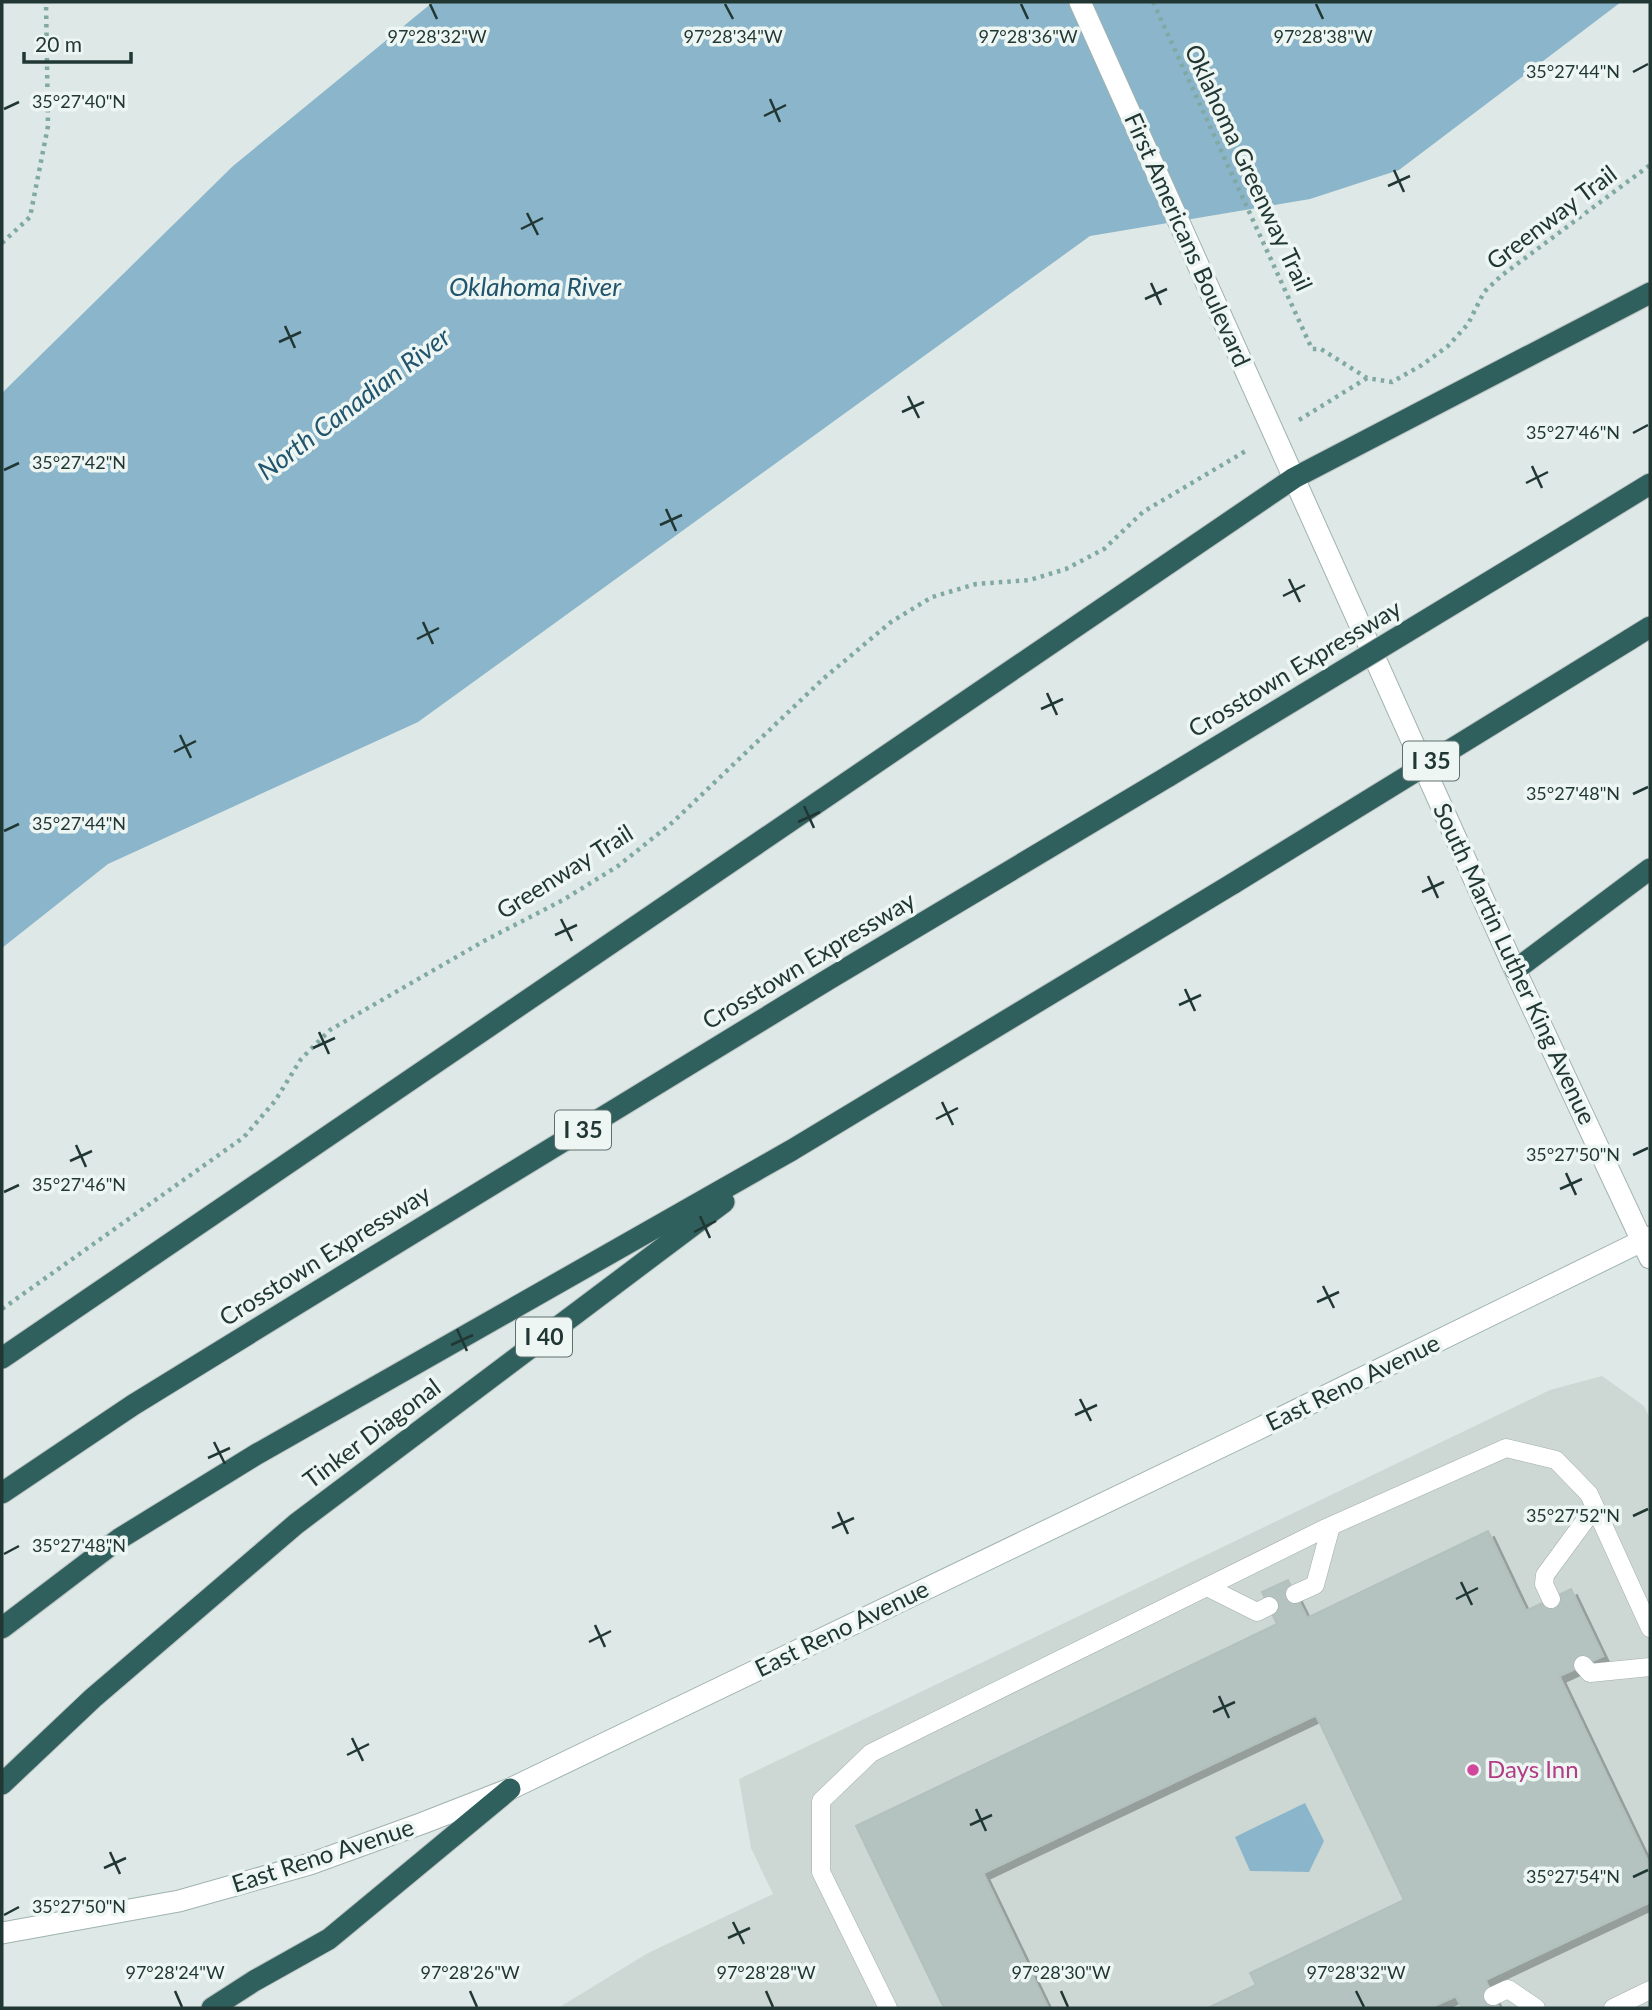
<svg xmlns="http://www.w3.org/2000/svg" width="1652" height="2010" font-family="Lato,sans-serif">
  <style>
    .built { fill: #cdd8d5 }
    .water { fill: #8ab5ca }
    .building { fill: #b4c3bf; stroke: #b2c1bd; stroke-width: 2; filter: url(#shadow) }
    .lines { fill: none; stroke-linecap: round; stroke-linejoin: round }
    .lane-casing { stroke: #a2afad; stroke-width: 19 }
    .secondary-casing { stroke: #9fb3af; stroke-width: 23 }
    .highway-casing { stroke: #bcc3c2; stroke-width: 23 }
    .path { stroke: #81a9a3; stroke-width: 4.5; stroke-dasharray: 3.5 5; stroke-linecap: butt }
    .lane { stroke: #fff; stroke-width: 18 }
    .secondary { stroke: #fff; stroke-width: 21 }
    .highway { stroke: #30605e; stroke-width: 21 }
    .highway-bridge-casing { stroke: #bcc3c2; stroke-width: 23; stroke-linecap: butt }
    .highway-bridge { stroke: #30605e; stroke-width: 21 }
    .ticks { fill: none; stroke: #213734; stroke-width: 2.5 }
    .hotel-dot { fill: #d1479c; stroke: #eef6f3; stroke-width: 2.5 }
    .labels { text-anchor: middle; stroke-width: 7; stroke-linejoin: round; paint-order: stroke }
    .shield { fill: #eef6f3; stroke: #5e706d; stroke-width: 2 }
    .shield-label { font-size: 23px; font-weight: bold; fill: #213734 }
    .street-label { font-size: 24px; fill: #213734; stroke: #eef6f3 }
    .hotel-label { font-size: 24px; fill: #b23c85; stroke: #eef6f3; text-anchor: start }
    .water-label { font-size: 26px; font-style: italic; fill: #21546d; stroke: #eef6f3 }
    .ticks-label { font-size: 18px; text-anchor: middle; fill: #213734; stroke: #eef6f3; stroke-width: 7; stroke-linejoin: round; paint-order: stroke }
  </style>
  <defs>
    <filter id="shadow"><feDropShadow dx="6" dy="6" stdDeviation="0" flood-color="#0004"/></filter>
  </defs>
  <rect width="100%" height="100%" fill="#dee8e6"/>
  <!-- built -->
  <polygon class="built" points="1602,1376 1644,1406 1650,1418 1650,2008 558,2008 648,1953 773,1894 751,1848 739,1779 1550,1390"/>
  <!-- water -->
  <g class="water">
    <polygon points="433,2 1621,2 1399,170 1310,199 1090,236 418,722 108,864 2,948 2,393 233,166"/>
    <polygon points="1305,1803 1324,1841 1309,1872 1250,1871 1235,1837"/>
  </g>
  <!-- building -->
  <polygon class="building" points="1488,1531 1526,1611 1571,1589 1603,1656 1559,1676 1650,1866 1650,1902 1485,1980 1499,2008 1462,2008 1456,1996 1429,2008 1208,2008 1256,1985 1250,1973 1404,1900 1316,1715 983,1873 1048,2008 944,2008 856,1826 1277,1624 1262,1592 1288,1580 1307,1618"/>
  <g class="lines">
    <defs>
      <g id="lane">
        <polyline points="1207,1587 1257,1612 1269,1606"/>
        <polyline points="1295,1594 1315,1585 1331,1526"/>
        <polyline points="1551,1599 1544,1584 1545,1575 1595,1507"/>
        <polyline points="1583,1665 1590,1673 1650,1667"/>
        <polyline points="1493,1996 1508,1989 1536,2008"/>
        <polyline points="888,2008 821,1872 821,1801 871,1753 1324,1529 1506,1448 1556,1460 1589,1494 1650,1628"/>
        <polyline points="1613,2008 1650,1990"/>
      </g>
      <g id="secondary">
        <polyline points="1080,2 1515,970 1650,1258"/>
        <polyline points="2,1933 179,1901 310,1864 423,1823 510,1789 1256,1430 1650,1237"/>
      </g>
      <g id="highway">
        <polyline points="1565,536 1650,484"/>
        <polyline points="1629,640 1650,627"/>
        <polyline points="1515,970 1650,869"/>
        <polyline points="2,1358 1294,478 1650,293"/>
        <polyline points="2,1493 133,1405 341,1277 829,979 1169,776"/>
        <polyline points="2,1628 119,1539 257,1454 792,1150 1234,883"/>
        <polyline points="2,1784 93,1698 296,1524 724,1202"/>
        <polyline points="212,2008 254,1981 329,1939 510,1789"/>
      </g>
    </defs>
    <!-- lane casing -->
    <use href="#lane" class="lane-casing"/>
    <!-- secondary casing -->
    <use href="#secondary" class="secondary-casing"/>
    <!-- highway casing -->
    <use href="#highway" class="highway-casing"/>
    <!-- path -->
    <g class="path">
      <polyline points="1153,2 1312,349 1321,349 1367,378 1392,382 1422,365 1448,346 1468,324 1484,292 1501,276 1650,165"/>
      <polyline points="2,243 30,217 48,126 46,2"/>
      <polyline points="1299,420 1367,378"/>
      <polyline points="2,1309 244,1137 275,1101 301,1059 330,1030 484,941 563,900 618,866 673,822 823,679 891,622 932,597 976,584 1030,580 1066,569 1104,549 1143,512 1249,449"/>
    </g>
    <!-- lane -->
    <use href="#lane" class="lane"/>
    <!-- secondary -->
    <use href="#secondary" class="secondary"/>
    <!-- highway -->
    <use href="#highway" class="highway"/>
    <defs>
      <g id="highway-bridge">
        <polyline points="1169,776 1565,536"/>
        <polyline points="1234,883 1629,640"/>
      </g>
    </defs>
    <!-- highway-bridge casing -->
    <use href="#highway-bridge" class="highway-bridge-casing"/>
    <!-- highway-bridge -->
    <use href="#highway-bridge" class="highway-bridge"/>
  </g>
  <!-- ticks -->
  <path class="ticks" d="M430 4 437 19M725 4 733 19M1021 4 1028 19M1316 4 1323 19M1633 72 1648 64M770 99 780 122M4 109 19 102M764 116 786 105M1394 170 1404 192M1388 186 1410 176M527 213 538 235M521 229 543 218M1151 283 1161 305M1145 299 1167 289M285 326 295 348M279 342 301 332M908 396 919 418M902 412 924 402M1633 433 1648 425M1532 466 1542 488M4 470 19 463M1526 483 1548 472M666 509 676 531M660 525 682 515M1289 579 1300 602M1283 596 1305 585M423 622 433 644M417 639 439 628M1047 693 1057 715M1041 709 1063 699M180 735 191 758M174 752 196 741M1633 794 1648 787M804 806 814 828M798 822 820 812M4 831 19 824M1428 876 1438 898M1422 892 1444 882M561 919 572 941M555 935 577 925M1185 989 1195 1011M1179 1005 1201 995M319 1032 329 1054M313 1048 335 1038M942 1102 953 1125M936 1119 958 1108M76 1145 86 1167M1633 1155 1648 1148M70 1161 92 1151M1566 1173 1576 1195M1560 1189 1582 1179M4 1192 19 1185M700 1216 710 1238M694 1232 716 1221M1323 1286 1334 1308M1317 1302 1339 1292M457 1329 467 1351M451 1345 473 1335M1080 1399 1091 1421M1075 1415 1097 1405M214 1442 225 1464M208 1458 230 1448M838 1512 848 1534M1633 1516 1648 1509M832 1528 854 1518M4 1554 19 1546M1461 1582 1472 1605M1456 1599 1478 1588M595 1625 605 1647M589 1642 611 1631M1219 1696 1229 1718M1213 1712 1235 1702M352 1738 363 1761M347 1755 369 1744M976 1809 986 1831M970 1825 992 1815M110 1852 120 1874M104 1868 126 1858M1633 1877 1648 1870M4 1915 19 1907M733 1922 744 1944M728 1938 750 1928M175 1991 182 2007M470 1991 477 2007M766 1991 773 2007M1061 1991 1068 2007M1356 1991 1364 2007"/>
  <!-- markers -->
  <circle class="hotel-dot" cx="1473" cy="1770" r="7"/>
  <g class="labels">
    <!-- shield labels -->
    <g class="shield">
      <rect x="1403" y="741.5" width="56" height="39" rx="5"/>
      <rect x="555" y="1110.5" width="56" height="39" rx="5"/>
      <rect x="516" y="1317.5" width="56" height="39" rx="5"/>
    </g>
    <g class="shield-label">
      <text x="1431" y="769">I 35</text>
      <text x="583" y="1138">I 35</text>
      <text x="544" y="1345">I 40</text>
    </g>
    <!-- street labels -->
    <g class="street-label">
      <text transform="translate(1248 168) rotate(65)" y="8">Oklahoma Greenway Trail</text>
      <text transform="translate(1552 218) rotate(-37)" y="8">Greenway Trail</text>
      <text transform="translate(1187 240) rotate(66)" y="8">First Americans Boulevard</text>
      <text transform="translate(1295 669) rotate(-31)" y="8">Crosstown Expressway</text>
      <text transform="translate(565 872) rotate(-32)" y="8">Greenway Trail</text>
      <text transform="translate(809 961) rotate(-31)" y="8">Crosstown Expressway</text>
      <text transform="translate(1514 964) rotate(65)" y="8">South Martin Luther King Avenue</text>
      <text transform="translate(325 1256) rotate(-32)" y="8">Crosstown Expressway</text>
      <text transform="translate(1353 1383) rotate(-26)" y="8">East Reno Avenue</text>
      <text transform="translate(372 1434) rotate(-37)" y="8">Tinker Diagonal</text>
      <text transform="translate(842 1629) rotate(-26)" y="8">East Reno Avenue</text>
      <text transform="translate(323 1856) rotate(-18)" y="8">East Reno Avenue</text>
    </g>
    <!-- hotel labels -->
    <g class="hotel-label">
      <text x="1487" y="1778">Days Inn</text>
    </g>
    <!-- water labels -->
    <g class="water-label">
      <text x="535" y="296">Oklahoma River</text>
      <text transform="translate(354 404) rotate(-37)" y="9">North Canadian River</text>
    </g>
  </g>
  <g class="ticks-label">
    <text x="437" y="43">97°28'32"W</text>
    <text x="733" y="43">97°28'34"W</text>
    <text x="1028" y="43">97°28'36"W</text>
    <text x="1323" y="43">97°28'38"W</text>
    <text x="1573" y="78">35°27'44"N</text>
    <text x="79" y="108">35°27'40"N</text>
    <text x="1573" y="439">35°27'46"N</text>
    <text x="79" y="469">35°27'42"N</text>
    <text x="1573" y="800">35°27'48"N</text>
    <text x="79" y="830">35°27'44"N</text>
    <text x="1573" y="1161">35°27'50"N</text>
    <text x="79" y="1191">35°27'46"N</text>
    <text x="1573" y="1522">35°27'52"N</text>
    <text x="79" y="1552">35°27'48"N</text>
    <text x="1573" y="1883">35°27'54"N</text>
    <text x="79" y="1913">35°27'50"N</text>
    <text x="175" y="1979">97°28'24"W</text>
    <text x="470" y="1979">97°28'26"W</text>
    <text x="766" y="1979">97°28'28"W</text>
    <text x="1061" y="1979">97°28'30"W</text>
    <text x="1356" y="1979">97°28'32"W</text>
  </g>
  <!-- border -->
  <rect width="1652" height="2010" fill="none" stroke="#213734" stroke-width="7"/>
  <!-- scale -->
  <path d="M24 52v10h107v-10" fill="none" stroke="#213734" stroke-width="3.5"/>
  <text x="35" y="52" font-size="21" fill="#213734" stroke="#eef6f3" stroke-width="5" paint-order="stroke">20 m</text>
</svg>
